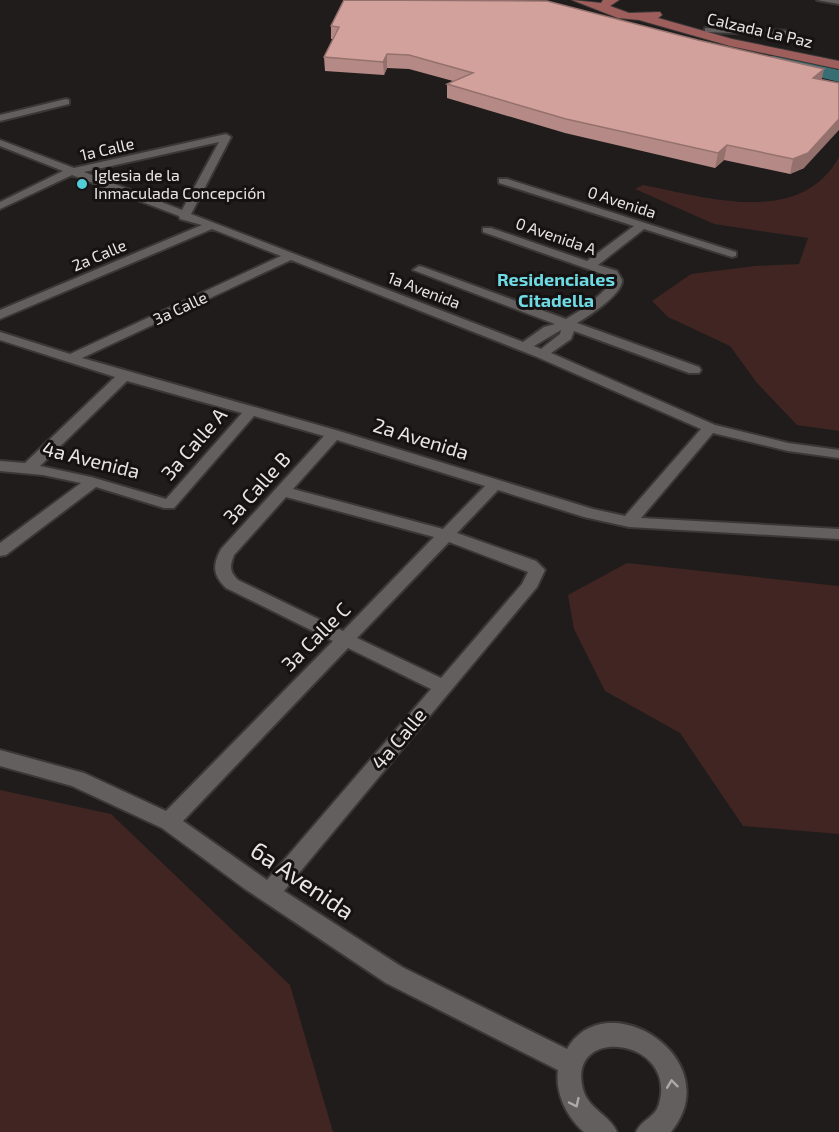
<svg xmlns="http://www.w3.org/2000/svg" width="839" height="1132" font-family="'Exo 2',sans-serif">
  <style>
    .green { fill: #402522 }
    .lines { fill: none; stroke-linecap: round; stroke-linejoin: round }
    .river { fill: #366e73; fill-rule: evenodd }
    .minor-casing { stroke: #3a3737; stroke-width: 4 }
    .primary-casing { stroke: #3a3737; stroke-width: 2 }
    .minor { fill: #635f5f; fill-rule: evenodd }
    .primary { fill: #9e5e5b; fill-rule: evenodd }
    .wall { fill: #b58a86 }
    .shaded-wall { fill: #94716d }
    .building { fill: #d3a19c; stroke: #94716d; stroke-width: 1.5 }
    .oneway { stroke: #aca9a9 }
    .poi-dot { fill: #52ccd6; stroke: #161212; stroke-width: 2 }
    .labels { text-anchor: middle; stroke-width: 6; stroke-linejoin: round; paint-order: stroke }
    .far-street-label { font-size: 16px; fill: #e7e5e5; stroke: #161212 }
    .far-poi-label { font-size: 16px; fill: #e7e5e5; stroke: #161212; text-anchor: start }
    .far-neighbourhood-label { font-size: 18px; font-weight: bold; fill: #6edae3; stroke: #161212 }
    .street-label { font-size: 20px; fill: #e7e5e5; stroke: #161212 }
    .near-street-label { font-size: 24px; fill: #e7e5e5; stroke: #161212 }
  </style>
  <rect width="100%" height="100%" fill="#1f1c1b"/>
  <!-- green -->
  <g class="green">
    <path d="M839 157V431L797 425 757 383 730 346 668 317 652 301 691 274 755 266 799 264 808 238 714 224 635 189 643 185C706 197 800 228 839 157Z"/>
    <polygon points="627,563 839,586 839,834 743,826 680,733 605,691 574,629 568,595"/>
    <polygon points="0,790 111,814 290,985 333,1132 0,1132"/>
  </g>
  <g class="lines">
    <!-- river -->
    <polygon class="river" points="777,55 839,70 839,82 770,65 768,61 770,57"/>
    <defs>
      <g id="minor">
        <polygon points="817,0 839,0 839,4"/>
        <polygon points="708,28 793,31 797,33 793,35 705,32 705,28"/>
        <polygon points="66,99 69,100 69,104 0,121 0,115"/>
        <path d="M226 134 231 137 191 214 523 342 544 327 555 324 413 270 419 266 423 267 566 319 586 307 609 286 608 276 483 232V228H491L587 261 634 226 499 183V179H507L736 252V256L732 257 644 229 598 265 617 271C618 273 622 279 622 280 624 293 588 317 577 323L699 367 701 370 699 373H689L574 331 571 339 551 353 715 425 788 443 839 450V458L788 451 713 433 641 518 839 529V539L629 527 584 517 498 490 457 533 536 561 545 570 537 587 284 891 402 967 567 1049C606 981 730 1059 671 1132H636C642 1119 655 1118 659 1104 678 1038 566 1024 583 1089 588 1109 610 1115 617 1132H584C567 1117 555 1094 558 1070L386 983 245 889 162 828 72 786 0 766V750L84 773 166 811 333 641 226 588C213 575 212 566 221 549L324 436 254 416 174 508H164L96 487 6 555 0 556V543L81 483 43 475 0 471V461L25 463 115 377 0 340V332L70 354 281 256 212 229 0 319V310L202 225 180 219 179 216 72 175 0 209V202L63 171 0 146V140L74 168ZM219 142 182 210 84 172ZM291 260 537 357 701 429 625 516 593 509 339 431 82 358ZM561 330 560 334 541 349 534 346ZM127 381 242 413 166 499 91 477 40 466ZM337 440 485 486 443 529 293 489ZM286 497 434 537 343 631 238 580C229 571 230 566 234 555ZM449 542 528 572 522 584 441 678 357 638ZM348 648 431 689 267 880 183 821Z"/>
      </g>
      <polygon id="primary" points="572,0 601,3 603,0 619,0 610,6 629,13 660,12 662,15 658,18 732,39 839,61 839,69 730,46 639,20 618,18"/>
    </defs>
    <!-- minor casing -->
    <use href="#minor" class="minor-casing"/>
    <!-- primary casing -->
    <use href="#primary" class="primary-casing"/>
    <!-- minor -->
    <use href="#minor" class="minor"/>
    <!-- primary -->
    <use href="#primary" class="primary"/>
  </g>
  <!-- wall -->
  <polygon class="wall" points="344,0 822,80 804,168 790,174 724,160 715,168 565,133 447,98 447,84 453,81 409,69 387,68 384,75 325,71 324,57 333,39 331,39 331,26"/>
  <!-- shaded-wall -->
  <g class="shaded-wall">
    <polygon points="387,54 387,68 384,75 383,62"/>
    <polygon points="824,69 821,83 813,78"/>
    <polygon points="839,119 839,130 804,168 790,174 793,159"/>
    <polygon points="727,145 724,160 715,168 718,153"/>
  </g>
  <!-- building -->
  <polygon class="building" points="344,0 547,1 698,40 824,69 813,78 839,83 839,119 808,153 793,159 727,145 718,153 566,119 447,84 473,73 409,55 387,54 383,62 324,57 339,27 331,26"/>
  <!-- one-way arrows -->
  <defs><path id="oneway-chevron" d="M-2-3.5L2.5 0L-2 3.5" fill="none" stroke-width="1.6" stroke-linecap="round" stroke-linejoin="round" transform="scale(1.5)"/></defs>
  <g class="oneway">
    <use href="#oneway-chevron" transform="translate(672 1084) rotate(-97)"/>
    <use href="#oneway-chevron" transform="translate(575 1103) rotate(65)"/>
  </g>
  <!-- markers -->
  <circle class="poi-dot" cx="82" cy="184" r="6"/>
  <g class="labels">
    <!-- far-street labels -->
    <g class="far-street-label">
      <text transform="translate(760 30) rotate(13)" y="6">Calzada La Paz</text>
      <text transform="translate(107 149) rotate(-13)" y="6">1a Calle</text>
      <text transform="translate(622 202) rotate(18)" y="6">0 Avenida</text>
      <text transform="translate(556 236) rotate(19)" y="6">0 Avenida A</text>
      <text transform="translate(99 255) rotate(-23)" y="6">2a Calle</text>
      <text transform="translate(424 290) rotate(21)" y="6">1a Avenida</text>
      <text transform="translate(180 308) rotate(-25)" y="6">3a Calle</text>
    </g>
    <!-- far-poi labels -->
    <g class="far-poi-label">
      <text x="94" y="181">Iglesia de la<tspan x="94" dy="18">Inmaculada Concepción</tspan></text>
    </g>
    <!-- far-neighbourhood labels -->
    <g class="far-neighbourhood-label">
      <text x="556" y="286">Residenciales<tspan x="556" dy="21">Citadella</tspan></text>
    </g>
    <!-- street labels -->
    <g class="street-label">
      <text transform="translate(421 439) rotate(17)" y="7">2a Avenida</text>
      <text transform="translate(194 444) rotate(-49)" y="7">3a Calle A</text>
      <text transform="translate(91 460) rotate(14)" y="7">4a Avenida</text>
      <text transform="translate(257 488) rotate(-48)" y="7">3a Calle B</text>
      <text transform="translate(316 637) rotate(-45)" y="7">3a Calle C</text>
      <text transform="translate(399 739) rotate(-50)" y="7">4a Calle</text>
    </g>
    <!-- near-street labels -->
    <g class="near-street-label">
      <text transform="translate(302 881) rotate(34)" y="8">6a Avenida</text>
    </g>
  </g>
</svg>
